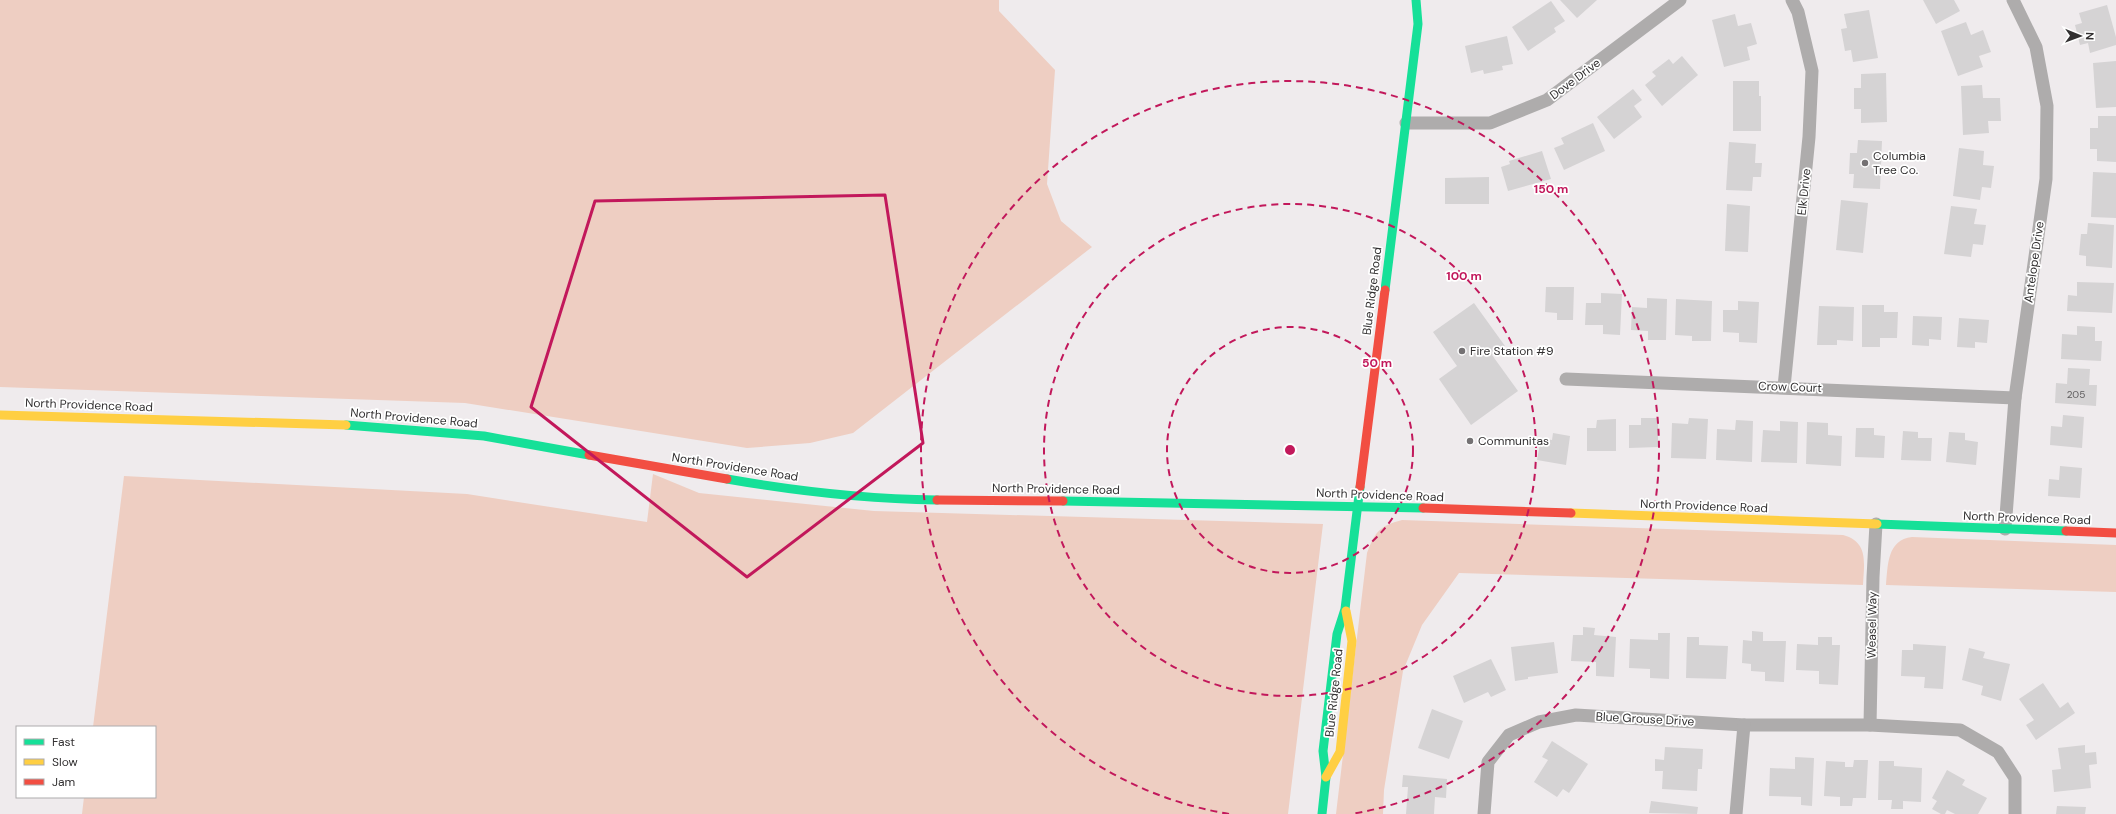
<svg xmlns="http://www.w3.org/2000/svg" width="2116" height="814" font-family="'DM Sans',sans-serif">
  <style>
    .green { fill: #eecec2 }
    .building { fill: #d5d3d4 }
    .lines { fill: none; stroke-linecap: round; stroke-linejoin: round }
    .street { stroke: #aeacac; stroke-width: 13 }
    .fast { stroke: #16e098; stroke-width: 9 }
    .slow { stroke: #ffcf43; stroke-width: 9 }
    .jam { stroke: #f24e42; stroke-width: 9 }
    .marked { fill: none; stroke: #c2185b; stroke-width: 3; stroke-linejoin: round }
    .ring { fill: none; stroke: #c2185b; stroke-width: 2; stroke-dasharray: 7 5 }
    .poi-dot { fill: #747173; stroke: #fff; stroke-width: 1.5 }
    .labels { text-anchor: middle; stroke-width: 3.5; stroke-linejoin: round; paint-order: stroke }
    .number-label { font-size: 10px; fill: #5d5b5c }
    .street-label { font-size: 12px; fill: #323031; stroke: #fff }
    .poi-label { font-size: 12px; fill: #323031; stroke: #fff; text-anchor: start }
    .centre { fill: #c2185b; stroke: #fff; stroke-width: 2 }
    .ring-label { font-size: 12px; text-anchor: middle; font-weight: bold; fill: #c2185b; stroke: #fff; stroke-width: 3.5; stroke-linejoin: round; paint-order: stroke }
  </style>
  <rect width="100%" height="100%" fill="#efebed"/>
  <!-- green -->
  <g class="green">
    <polygon points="0,0 999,0 999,11 1055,70 1047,184 1061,221 1092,247 853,433 810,443 747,448 465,403 0,387"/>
    <polygon points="653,474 699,493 874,511 1323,524 1288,814 82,814 84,797 155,797 155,727 93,727 124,476 467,494 647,522"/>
    <path d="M1402 520 1843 535C1869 542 1864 563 1863 585L1459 573 1422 625 1403 671 1384 790 1383 814H1336L1367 553C1375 532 1379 526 1402 520Z"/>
    <path d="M1912 537 2116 545V592L1886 585C1888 565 1887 540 1912 537Z"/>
  </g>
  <!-- building -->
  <g class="building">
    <polygon points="1560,0 1597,0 1577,18"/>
    <polygon points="1923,0 1954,0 1960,11 1936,24"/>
    <polygon points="1551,1 1565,21 1554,28 1556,32 1528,51 1512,27"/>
    <polygon points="2107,5 2116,37 2116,45 2090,53 2088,43 2080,45 2075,25 2082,23 2079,13"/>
    <polygon points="1869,10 1878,58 1853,62 1851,50 1845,51 1841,29 1847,28 1844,14"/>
    <polygon points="1735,14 1738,26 1751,23 1757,44 1747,47 1750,60 1724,67 1712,20"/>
    <polygon points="1966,22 1971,35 1983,30 1991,52 1979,56 1983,67 1958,76 1941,31"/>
    <polygon points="1507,36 1513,64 1502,66 1503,70 1484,74 1483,70 1471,73 1465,46"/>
    <polygon points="1682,56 1698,75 1662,106 1645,85 1656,76 1652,72 1669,59 1673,64"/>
    <polygon points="2116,61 2116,107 2096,108 2093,63"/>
    <polygon points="1886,73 1887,122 1861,123 1861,109 1854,109 1854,88 1861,88 1861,74"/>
    <polygon points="1733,81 1759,81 1759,96 1761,96 1761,131 1733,131"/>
    <polygon points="1982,85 1983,98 2000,98 2001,121 1988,121 1989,133 1963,135 1961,86"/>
    <polygon points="1633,89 1642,100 1634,106 1642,117 1614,139 1597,117"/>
    <polygon points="2098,116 2116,116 2116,162 2097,161 2097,149 2090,149 2090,128 2098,128"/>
    <polygon points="1593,123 1605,151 1564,170 1554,148 1564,144 1561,138"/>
    <polygon points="1858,140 1882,141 1880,189 1853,188 1854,174 1849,174 1850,153 1857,153"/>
    <polygon points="1729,142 1756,144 1755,163 1762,163 1761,177 1753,177 1752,191 1726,190"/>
    <polygon points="1959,148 1984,151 1983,165 1994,166 1991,188 1982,187 1980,200 1953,196"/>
    <polygon points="1542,151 1551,179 1508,191 1501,167 1510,164 1509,161"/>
    <polygon points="2093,172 2116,173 2116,218 2091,217"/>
    <polygon points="1489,177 1489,204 1445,204 1445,178"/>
    <polygon points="1841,200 1868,203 1863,253 1836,250"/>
    <polygon points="1727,204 1750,206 1748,252 1725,251"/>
    <polygon points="1951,206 1977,209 1974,224 1986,225 1983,245 1973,244 1971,257 1944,254"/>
    <polygon points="2088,223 2114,225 2112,268 2086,266 2086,256 2079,255 2081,234 2087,234"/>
    <polygon points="2077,282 2114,283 2112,313 2067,311 2068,295 2077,296"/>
    <polygon points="1546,287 1574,287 1573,320 1557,320 1557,313 1545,312"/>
    <polygon points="1601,293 1622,294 1620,335 1603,334 1603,325 1585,325 1586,303 1601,303"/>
    <polygon points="1647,298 1667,299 1666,340 1648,340 1648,331 1631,330 1632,307 1647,308"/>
    <polygon points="1676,299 1712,301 1711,341 1692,341 1692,336 1675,335"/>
    <polygon points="1738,301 1759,302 1757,343 1739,342 1739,333 1723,332 1723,310 1738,310"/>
    <polygon points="1474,303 1505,346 1492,355 1518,391 1471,425 1439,379 1457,366 1433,332"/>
    <polygon points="1862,305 1884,305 1884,312 1898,312 1897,338 1880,338 1880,347 1862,347"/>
    <polygon points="1819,306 1854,307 1853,341 1837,340 1837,345 1817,345"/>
    <polygon points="1913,316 1942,317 1941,340 1929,339 1929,346 1912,345"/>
    <polygon points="1959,318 1989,320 1987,343 1975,342 1975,348 1957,347"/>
    <polygon points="2077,326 2095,327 2095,341 2102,341 2101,361 2061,359 2062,334 2077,335"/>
    <polygon points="2068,368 2090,369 2089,385 2097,385 2096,406 2055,403 2056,383 2067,384"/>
    <polygon points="2063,415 2084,417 2082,448 2050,445 2051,426 2062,427"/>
    <polygon points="1641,418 1658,418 1658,447 1629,448 1629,425 1641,425"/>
    <polygon points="1689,418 1708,419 1706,459 1671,458 1672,423 1688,424"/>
    <polygon points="1616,419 1616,451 1587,451 1587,428 1596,428 1597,420"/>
    <polygon points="1736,420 1753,421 1752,462 1716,460 1717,429 1735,430"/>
    <polygon points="1780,421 1798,422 1797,463 1761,462 1763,430 1780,431"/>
    <polygon points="1807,422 1828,423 1828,435 1842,436 1841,466 1806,464"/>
    <polygon points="1856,428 1874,428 1874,435 1885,436 1884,458 1855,457"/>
    <polygon points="1903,431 1918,432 1918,438 1932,438 1931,461 1901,460"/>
    <polygon points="1949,432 1965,433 1965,440 1978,442 1976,465 1946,462"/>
    <polygon points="1553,433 1570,436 1566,465 1537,460 1541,438 1552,440"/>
    <polygon points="2060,466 2082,468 2080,498 2048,496 2049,479 2059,480"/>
    <polygon points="1583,627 1595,628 1594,635 1616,637 1614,677 1596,676 1596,662 1571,661 1573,635 1583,635"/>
    <polygon points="1752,631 1763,632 1763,641 1786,641 1784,682 1765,681 1765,672 1751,671 1751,664 1742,663 1743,640 1752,641"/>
    <polygon points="1658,633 1670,633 1669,679 1650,678 1650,669 1629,668 1630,639 1658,640"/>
    <polygon points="1687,637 1699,637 1699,645 1728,646 1726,679 1686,678"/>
    <polygon points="1818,637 1832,637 1832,645 1840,645 1838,685 1819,684 1819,671 1796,670 1797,644 1818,645"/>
    <polygon points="1554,642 1558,673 1528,677 1528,679 1515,681 1511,647"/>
    <polygon points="1913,644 1946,646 1943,689 1924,688 1925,677 1901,676 1902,650 1913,650"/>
    <polygon points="1969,648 1985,652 1983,658 2010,664 2001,701 1981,695 1983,686 1962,680"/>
    <polygon points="1491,659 1506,690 1491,697 1488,692 1464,703 1453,676"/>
    <polygon points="2043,683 2060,708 2068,702 2075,713 2036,740 2026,725 2034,720 2019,699"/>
    <polygon points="1432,709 1463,721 1449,759 1418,748"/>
    <polygon points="1552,741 1588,764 1569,793 1563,789 1557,797 1534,782 1548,760 1542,757"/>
    <polygon points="2085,745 2085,753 2096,752 2097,764 2089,765 2091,788 2054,792 2052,770 2061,769 2058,748"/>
    <polygon points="1665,747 1703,749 1702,769 1698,769 1697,791 1662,789 1663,771 1655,771 1655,759 1664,760"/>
    <polygon points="1795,757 1814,758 1812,806 1801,805 1801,797 1769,796 1770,768 1795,769"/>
    <polygon points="1854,760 1868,760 1866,798 1853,798 1852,806 1840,806 1840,797 1824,796 1826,761 1845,762 1845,767 1853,767"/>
    <polygon points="1879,761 1894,761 1894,766 1922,768 1921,802 1903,801 1903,809 1891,809 1892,800 1878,800"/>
    <polygon points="1947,770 1965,780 1962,785 1987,798 1978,814 1955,814 1947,810 1945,814 1941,814 1932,809 1937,801 1932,798"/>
    <polygon points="1403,775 1447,779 1446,798 1435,797 1434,814 1406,814 1408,787 1402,787"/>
    <polygon points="1651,801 1698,807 1697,814 1649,813"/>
    <polygon points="2057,806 2086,807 2085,814 2056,814"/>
  </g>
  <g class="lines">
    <!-- street -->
    <g class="street">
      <polyline points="1406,123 1490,123 1547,100 1680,0"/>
      <polyline points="1566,379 2015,398"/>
      <polyline points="1784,387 1809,137 1812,71 1798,12 1792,0"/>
      <polyline points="2005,529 2015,398 2046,179 2047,106 2036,47 2013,0"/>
      <polyline points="1870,725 1873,577 1876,524"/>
      <polyline points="1484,814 1488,762 1509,735 1539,722 1576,715 1744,725 1870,725 1960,730 1998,752 2015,778 2015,814"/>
      <polyline points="1736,814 1744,725"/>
    </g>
    <!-- fast -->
    <g class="fast">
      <polyline points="1385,290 1418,24 1416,0"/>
      <polyline points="346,425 484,436 589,455"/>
      <path d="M727 479C796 491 867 499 937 500"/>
      <polyline points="1063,501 1423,508"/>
      <polyline points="1877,524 2066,531"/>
      <polyline points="1322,814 1326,777 1323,751 1337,634 1345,609 1360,487"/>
    </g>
    <!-- slow -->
    <g class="slow">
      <polyline points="0,415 346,425"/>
      <polyline points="1571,513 1877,524"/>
      <polyline points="1326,777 1340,752 1352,641 1346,611"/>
    </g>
    <!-- jam -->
    <g class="jam">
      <polyline points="589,455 727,479"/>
      <polyline points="1360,487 1385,290"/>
      <polyline points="937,500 1063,501"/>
      <polyline points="1423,508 1571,513"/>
      <polyline points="2066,531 2116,533"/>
    </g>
  </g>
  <!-- marked area -->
  <path class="marked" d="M885 195 923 443 747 577 531 407 595 201Z"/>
  <!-- distance rings -->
  <g class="ring">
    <circle cx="1290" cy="450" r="123"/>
    <circle cx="1290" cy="450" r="246"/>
    <path d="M1229 814A369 369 0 1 1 1351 814"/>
  </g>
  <!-- markers -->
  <g class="poi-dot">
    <circle cx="1865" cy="163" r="4"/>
    <circle cx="1462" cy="351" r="4"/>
    <circle cx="1470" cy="441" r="4"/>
  </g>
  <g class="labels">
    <!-- number labels -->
    <g class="number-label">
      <text x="2076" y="398">205</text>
    </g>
    <!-- street labels -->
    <g class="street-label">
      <text transform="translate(1575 79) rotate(-37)" y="4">Dove Drive</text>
      <text transform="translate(1804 192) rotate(-84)" y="4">Elk Drive</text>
      <text transform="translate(2034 262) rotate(-82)" y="4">Antelope Drive</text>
      <text transform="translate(1372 291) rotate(-83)" y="4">Blue Ridge Road</text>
      <text transform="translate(1790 387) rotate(2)" y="4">Crow Court</text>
      <text transform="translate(89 405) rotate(2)" y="4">North Providence Road</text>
      <text transform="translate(414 418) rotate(5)" y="4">North Providence Road</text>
      <text transform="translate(735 467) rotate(9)" y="4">North Providence Road</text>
      <text transform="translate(1056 489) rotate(1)" y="4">North Providence Road</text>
      <text transform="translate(1380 495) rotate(2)" y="4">North Providence Road</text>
      <text transform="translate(1704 506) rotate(2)" y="4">North Providence Road</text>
      <text transform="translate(2027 518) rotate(2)" y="4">North Providence Road</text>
      <text transform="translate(1872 625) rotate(-89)" y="4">Weasel Way</text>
      <text transform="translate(1334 693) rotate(-84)" y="4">Blue Ridge Road</text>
      <text transform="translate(1645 719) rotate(3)" y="4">Blue Grouse Drive</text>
    </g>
    <!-- poi labels -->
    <g class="poi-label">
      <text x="1873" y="160">Columbia<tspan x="1873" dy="14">Tree Co.</tspan></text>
      <text x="1470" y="355">Fire Station #9</text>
      <text x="1478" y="445">Communitas</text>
    </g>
  </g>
  <circle cx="1290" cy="450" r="6" class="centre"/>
  <g class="ring-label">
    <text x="1551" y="193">150 m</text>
    <text x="1464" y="280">100 m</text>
    <text x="1377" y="367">50 m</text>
  </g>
  <!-- legend -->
  <rect x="16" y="726" width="140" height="72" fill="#ffffff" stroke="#adacad"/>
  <rect x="24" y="739" width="20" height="6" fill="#16e098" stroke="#adacad"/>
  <text x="52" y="746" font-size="12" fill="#323031">Fast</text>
  <rect x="24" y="759" width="20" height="6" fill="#ffcf43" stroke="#adacad"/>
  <text x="52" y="766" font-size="12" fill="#323031">Slow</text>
  <rect x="24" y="779" width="20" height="6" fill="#f24e42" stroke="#adacad"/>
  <text x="52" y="786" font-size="12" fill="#323031">Jam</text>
  <!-- north arrow -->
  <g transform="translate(2080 36) rotate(91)" stroke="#ffffff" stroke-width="3" paint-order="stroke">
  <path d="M0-3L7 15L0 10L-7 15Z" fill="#323031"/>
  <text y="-6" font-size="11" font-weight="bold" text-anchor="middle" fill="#323031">N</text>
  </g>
</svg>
